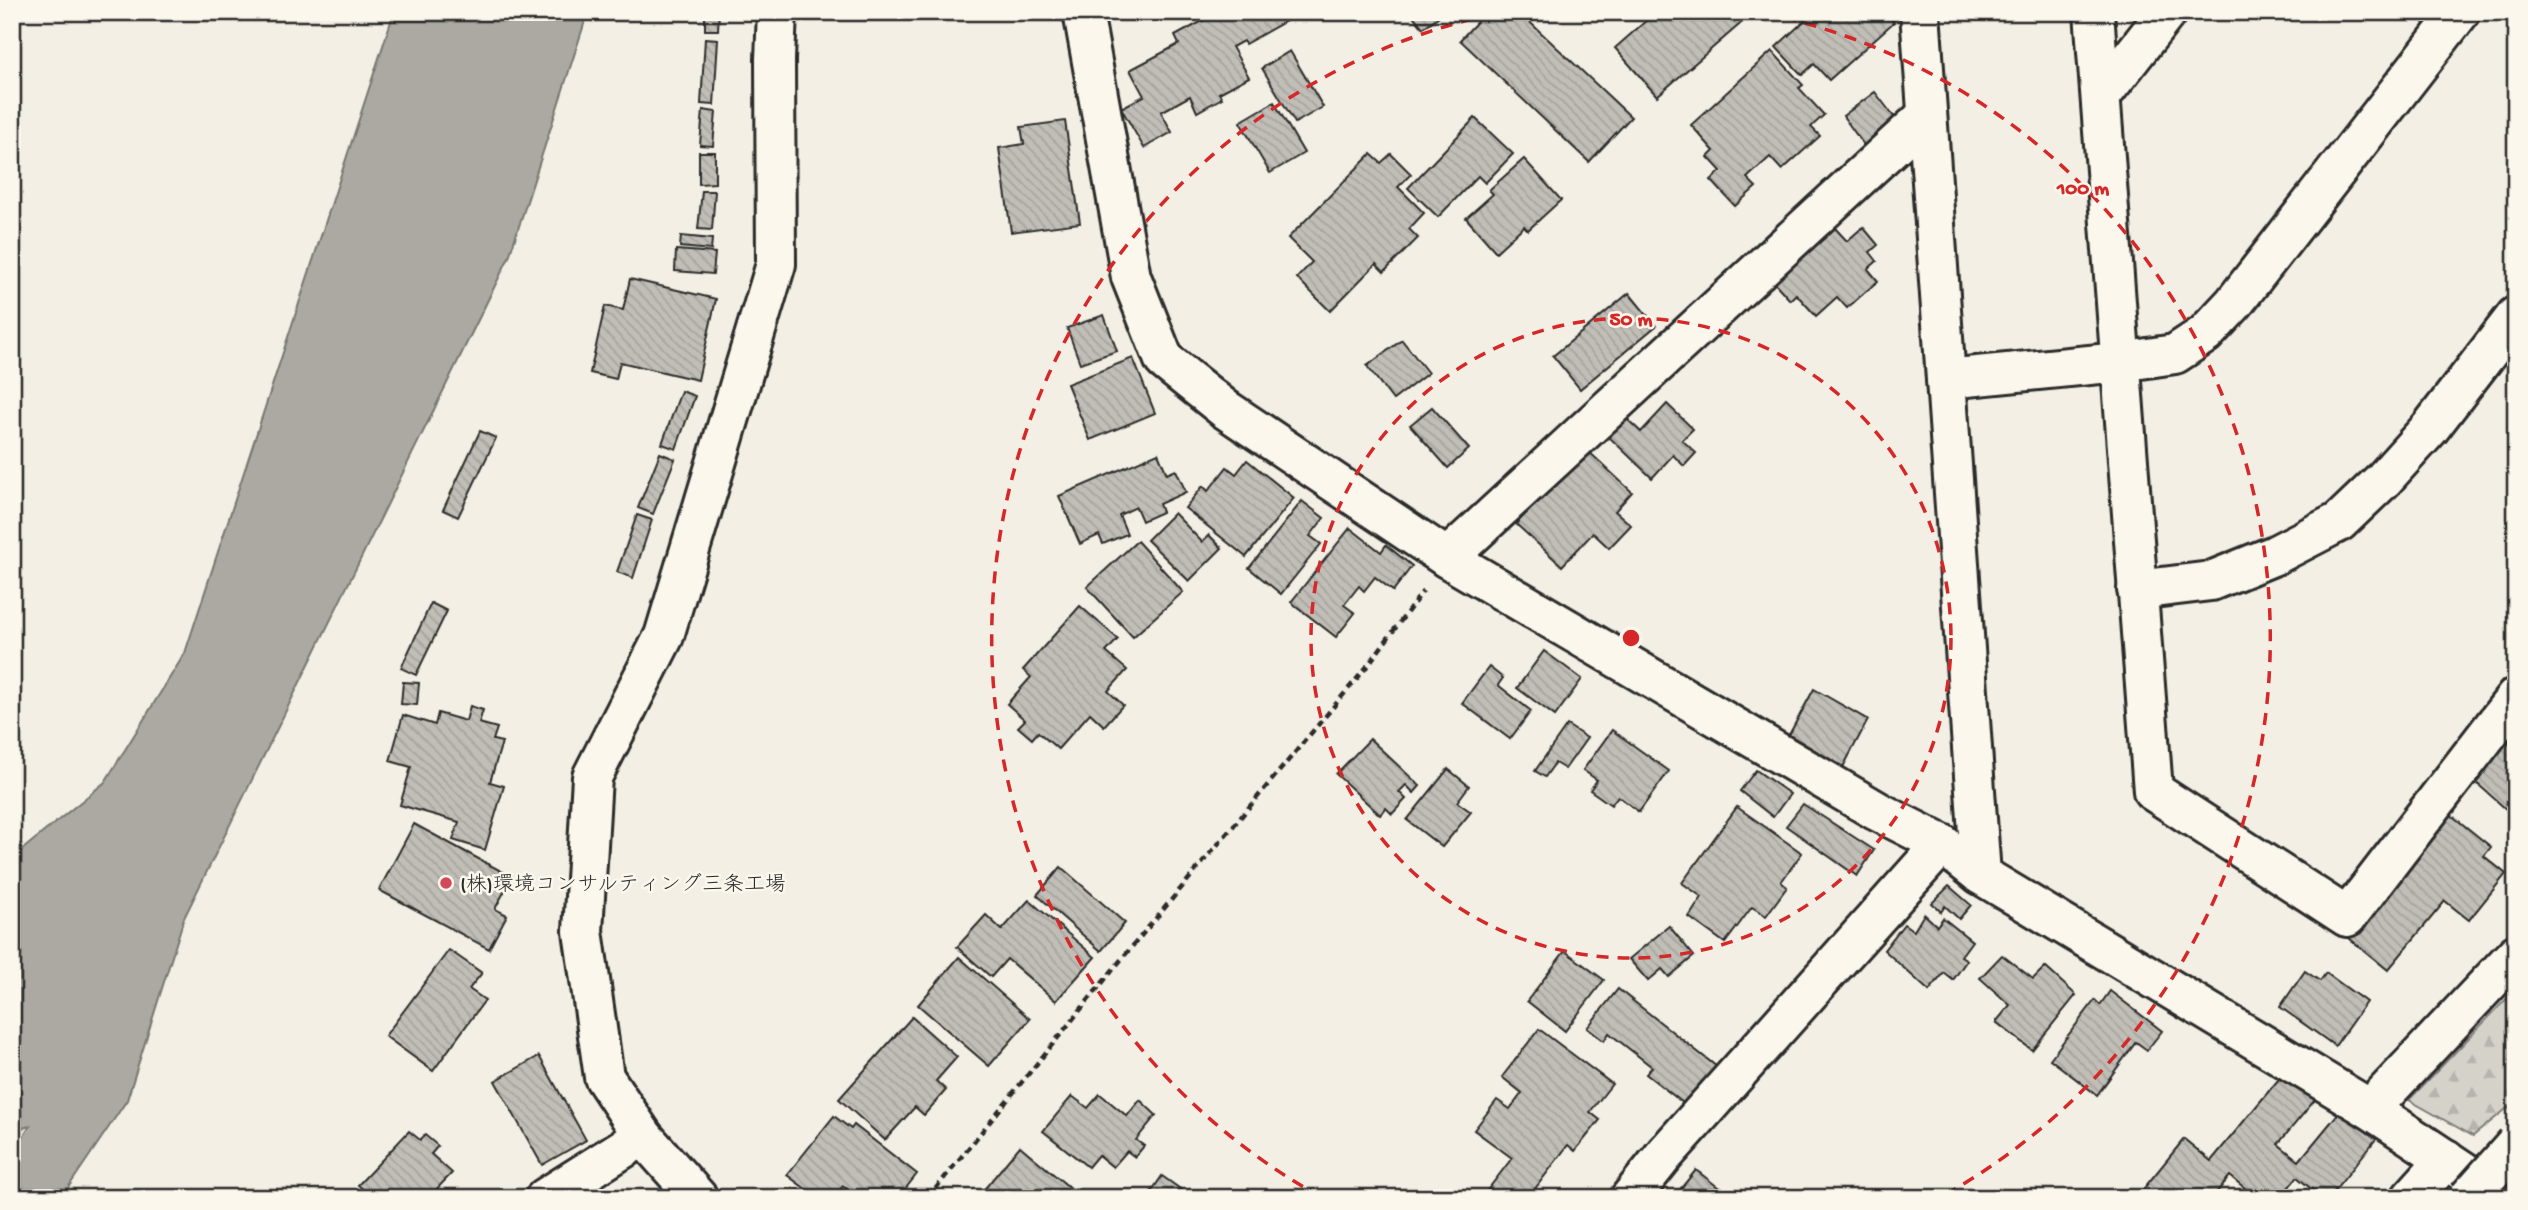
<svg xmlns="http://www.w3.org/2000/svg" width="2528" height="1210" font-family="'Gochi Hand','Klee One',sans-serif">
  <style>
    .forest { fill: url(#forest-firs); stroke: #807e7a; stroke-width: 2 }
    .water { fill: #aca9a2; stroke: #787772; stroke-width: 2 }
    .building { fill: url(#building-back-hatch); stroke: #2b2b2b; stroke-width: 2 }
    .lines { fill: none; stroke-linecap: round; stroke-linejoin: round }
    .street-casing { stroke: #2b2b2b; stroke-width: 44 }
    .path { stroke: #2b2b2b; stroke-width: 4.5; stroke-dasharray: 7 5; stroke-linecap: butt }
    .street { stroke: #fbf7ec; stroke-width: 38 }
    .highway-bridge-casing { stroke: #2b2b2b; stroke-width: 44; stroke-linecap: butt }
    .highway-bridge { stroke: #fbf7ec; stroke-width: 38 }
    .ring { fill: none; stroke: #d62828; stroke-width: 3.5; stroke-dasharray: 12 9 }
    .poi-dot { fill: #d1495b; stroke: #fbf7ec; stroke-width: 2.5 }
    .labels { text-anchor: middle; stroke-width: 5; stroke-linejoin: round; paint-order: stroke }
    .poi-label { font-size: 21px; fill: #2b2b2b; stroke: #fbf7ec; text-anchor: start }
    .centre { fill: #d62828; stroke: #fbf7ec; stroke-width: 3.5 }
    .ring-label { font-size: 21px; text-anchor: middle; font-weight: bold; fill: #d62828; stroke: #fbf7ec; stroke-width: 5; stroke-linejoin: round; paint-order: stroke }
  </style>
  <defs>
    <pattern id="forest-firs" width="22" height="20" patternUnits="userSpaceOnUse" patternTransform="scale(1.75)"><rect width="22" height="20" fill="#d5d2c9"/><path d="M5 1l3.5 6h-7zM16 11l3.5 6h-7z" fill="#b7b4ad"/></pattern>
    <pattern id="building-back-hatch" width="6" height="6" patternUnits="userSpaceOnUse" patternTransform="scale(1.75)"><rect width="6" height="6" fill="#c0beb6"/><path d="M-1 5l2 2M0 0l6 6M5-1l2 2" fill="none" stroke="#a5a39d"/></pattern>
  </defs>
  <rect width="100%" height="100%" fill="#f3efe4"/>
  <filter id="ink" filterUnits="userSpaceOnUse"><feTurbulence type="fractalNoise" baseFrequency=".0143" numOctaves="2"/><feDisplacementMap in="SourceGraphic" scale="14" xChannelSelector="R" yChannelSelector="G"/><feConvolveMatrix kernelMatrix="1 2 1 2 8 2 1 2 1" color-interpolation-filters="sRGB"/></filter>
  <g filter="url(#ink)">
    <!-- forest -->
    <polygon class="forest" points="2516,989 2516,1101 2473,1136 2409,1100"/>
    <!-- water -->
    <polygon class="water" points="394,12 588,12 509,257 184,918 127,1100 61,1198 12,1198 12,1154 30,1126 12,1131 12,858 105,782 185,653"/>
    <!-- building -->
    <g class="building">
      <polygon points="705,12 719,12 718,30 705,30"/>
      <polygon points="1219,12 1302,12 1245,44 1243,41 1232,47 1249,77 1219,93 1222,98 1197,112 1190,96 1161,112 1172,132 1144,148 1121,108 1144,96 1130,70 1179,44 1175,36"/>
      <polygon points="1410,12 1436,12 1439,16 1423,28"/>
      <polygon points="1486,12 1519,12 1631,117 1589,162 1460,40"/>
      <polygon points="1656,12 1754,12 1657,96 1615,48"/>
      <polygon points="1814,12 1885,12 1894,22 1829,80 1814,64 1802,75 1776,47"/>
      <polygon points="705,38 718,39 714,105 701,104"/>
      <polygon points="1290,51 1323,107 1295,123 1262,68"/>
      <polygon points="1772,51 1803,85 1799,88 1824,115 1811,127 1820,136 1782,170 1770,157 1747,178 1756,187 1735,206 1711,180 1721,171 1708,157 1714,151 1691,125"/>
      <polygon points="1875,92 1901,126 1868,151 1843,116"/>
      <polygon points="1274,102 1304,153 1270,173 1240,122"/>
      <polygon points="703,110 716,112 713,146 700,145"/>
      <polygon points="1475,118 1513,154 1485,183 1478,176 1438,217 1408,188"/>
      <polygon points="1065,121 1080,223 1011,232 999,148 1024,144 1021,127"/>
      <polygon points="699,152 715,152 715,183 699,184"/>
      <polygon points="1371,154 1381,163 1391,154 1411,174 1398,187 1424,213 1409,229 1418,238 1384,272 1376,264 1330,311 1297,278 1312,262 1288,238"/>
      <polygon points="1524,159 1561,200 1528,230 1524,226 1496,252 1466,218 1493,194 1489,190"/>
      <polygon points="702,191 715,191 712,230 698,229"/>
      <polygon points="1834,227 1847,241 1863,227 1878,245 1870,252 1877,261 1868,269 1878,281 1847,308 1837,297 1816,316 1796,294 1790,300 1772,280"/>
      <polygon points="681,236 712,239 711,250 680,247"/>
      <polygon points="676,250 715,253 713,274 675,271"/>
      <polygon points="630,279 716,299 698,380 620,362 616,379 590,373 605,306 623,310"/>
      <polygon points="1629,293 1656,326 1580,389 1553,356"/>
      <polygon points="1104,315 1117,351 1080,363 1067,328"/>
      <polygon points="1402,340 1428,373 1393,400 1367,366"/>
      <polygon points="1133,358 1155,413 1090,440 1067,384"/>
      <polygon points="681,391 695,396 676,449 662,444"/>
      <polygon points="1667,404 1693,429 1682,440 1696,453 1684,466 1673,455 1652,478 1608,436 1626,418 1641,432"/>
      <polygon points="1432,407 1469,449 1448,468 1410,425"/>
      <polygon points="480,431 496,438 458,517 443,510"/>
      <polygon points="1586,449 1632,492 1615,511 1631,525 1609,548 1593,533 1562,566 1516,524"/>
      <polygon points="660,453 675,459 653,514 638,508"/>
      <polygon points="1158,453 1167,474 1176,470 1186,492 1159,504 1162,512 1142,521 1136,507 1119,515 1127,534 1103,544 1099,535 1080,544 1059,496"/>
      <polygon points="1247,460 1294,498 1246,557 1185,508 1203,486 1208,491 1227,467 1236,474"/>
      <polygon points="1302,501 1324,518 1310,536 1321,544 1281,594 1249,568"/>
      <polygon points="1174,513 1202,542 1209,535 1222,548 1189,581 1147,540"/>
      <polygon points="637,515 652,520 633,578 617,572"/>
      <polygon points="1350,528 1381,552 1386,545 1412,566 1393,591 1375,577 1364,591 1359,586 1344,605 1355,613 1336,637 1291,602"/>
      <polygon points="1137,541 1183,592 1133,637 1087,587"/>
      <polygon points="431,603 447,611 416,675 401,668"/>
      <polygon points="1080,606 1118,639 1106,652 1127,670 1108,691 1123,705 1104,726 1090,713 1058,749 1038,732 1032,739 1018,727 1025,720 1007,704 1031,677 1023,670"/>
      <polygon points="1544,651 1582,679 1555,716 1517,688"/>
      <polygon points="1489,667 1503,678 1498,685 1531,711 1510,739 1462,703"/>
      <polygon points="403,682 419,683 417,705 401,704"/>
      <polygon points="1814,689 1868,720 1843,767 1789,735"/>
      <polygon points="470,706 483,710 479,723 497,728 493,740 502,742 490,782 504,786 485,850 453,840 459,822 400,805 411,767 390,761 403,715 435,725 438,713 466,721"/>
      <polygon points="1567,725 1587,738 1565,769 1555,763 1545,777 1535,771"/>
      <polygon points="1612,730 1669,771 1639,812 1618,796 1611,805 1590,790 1597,780 1583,770"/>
      <polygon points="1370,739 1420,786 1414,793 1406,785 1399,792 1406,799 1392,814 1386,808 1380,815 1336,774"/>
      <polygon points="2506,741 2516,751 2516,818 2472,779"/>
      <polygon points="1448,769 1469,786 1457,802 1471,812 1442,847 1407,820"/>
      <polygon points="1756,770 1790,794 1773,817 1740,791"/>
      <polygon points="1803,804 1874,850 1857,876 1786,826"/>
      <polygon points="1737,807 1802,853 1781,882 1787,887 1766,916 1752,907 1725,943 1689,917 1702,897 1682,883"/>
      <polygon points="2450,814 2491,847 2484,856 2506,874 2469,920 2445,901 2388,970 2349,938"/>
      <polygon points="414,824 512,877 495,909 507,915 489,949 379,890"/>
      <polygon points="1061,867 1125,923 1101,951 1037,895"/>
      <polygon points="1949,886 1971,905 1959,919 1945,906 1941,912 1932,903"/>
      <polygon points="1029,900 1095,957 1056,1001 1007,959 991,977 957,947 986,915 1002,930"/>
      <polygon points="1924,914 1937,926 1943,918 1972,941 1961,956 1967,960 1953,980 1944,973 1929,991 1884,950 1904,924 1914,931"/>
      <polygon points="1669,926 1694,956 1669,977 1662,969 1648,981 1629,959"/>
      <polygon points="449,950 482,973 469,989 485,1000 433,1071 385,1036"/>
      <polygon points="1565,951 1604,980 1565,1031 1527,1001"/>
      <polygon points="2002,955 2033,979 2045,967 2076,995 2032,1050 1996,1022 2010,1005 1980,978"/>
      <polygon points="959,957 1030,1019 989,1066 918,1005"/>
      <polygon points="2305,971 2320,981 2326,973 2366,1002 2335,1046 2280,1007"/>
      <polygon points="1618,989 1717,1067 1687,1106 1646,1074 1652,1067 1609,1033 1604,1041 1587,1028"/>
      <polygon points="2110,991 2162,1031 2147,1050 2136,1042 2097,1095 2050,1059 2095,1000 2100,1005"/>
      <polygon points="912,1017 957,1057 936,1081 946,1090 924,1115 915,1107 885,1140 839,1099"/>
      <polygon points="1539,1029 1612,1084 1590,1112 1600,1120 1575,1151 1568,1145 1528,1198 1494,1198 1486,1192 1512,1158 1474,1130 1497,1100 1510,1109 1522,1093 1502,1077"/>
      <polygon points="539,1056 586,1140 542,1165 495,1081"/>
      <polygon points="2288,1068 2320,1094 2278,1144 2299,1161 2341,1110 2376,1139 2329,1198 2322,1198 2297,1177 2280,1198 2257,1198 2230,1176 2212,1198 2136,1198 2184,1139 2211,1161"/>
      <polygon points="1100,1094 1127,1116 1140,1100 1156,1115 1136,1140 1144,1146 1135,1157 1127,1151 1113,1167 1098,1155 1088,1167 1043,1131 1072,1096 1088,1108"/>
      <polygon points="834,1116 851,1129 854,1125 917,1174 898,1198 849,1198 853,1194 843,1186 834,1198 801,1198 807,1190 787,1175"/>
      <polygon points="409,1131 420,1140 425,1135 438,1146 431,1154 452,1173 428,1198 373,1198 358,1185"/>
      <polygon points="1020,1146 1077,1194 1074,1198 977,1198"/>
      <polygon points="1696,1170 1732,1198 1673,1198"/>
      <polygon points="1162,1176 1193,1198 1147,1198"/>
    </g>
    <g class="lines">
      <defs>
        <g id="street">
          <polyline points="1083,12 1131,277 1164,360 1225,409 1447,558 1877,811 1942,844 1981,875 2370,1109 2504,1198"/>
          <polyline points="1920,12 1981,875"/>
          <polyline points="2094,12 2153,791 2347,917 2516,697"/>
          <polyline points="2101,96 2167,12"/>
          <polyline points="1946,379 2120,362 2175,354 2205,334 2234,303 2460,12"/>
          <polyline points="1447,558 1927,115"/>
          <polyline points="2137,590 2211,581 2275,555 2339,522 2384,479 2430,428 2516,316"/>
          <polyline points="2370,1109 2516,954"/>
          <polyline points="545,1198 643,1136"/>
          <polyline points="698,1198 643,1136 604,1077 583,931 592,777 664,636 776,264 775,59 777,12"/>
          <polyline points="1630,1198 1665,1154 1942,844"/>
          <polyline points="2411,1198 2446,1159"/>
        </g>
      </defs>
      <!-- street casing -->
      <use href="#street" class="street-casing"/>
      <!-- path -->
      <polyline class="path" points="928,1198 1120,961 1365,669 1423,591"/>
      <!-- street -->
      <use href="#street" class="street"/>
      <defs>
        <polyline id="highway-bridge" points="2468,1198 2516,1144"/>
      </defs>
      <!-- highway-bridge casing -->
      <use href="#highway-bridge" class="highway-bridge-casing"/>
      <!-- highway-bridge -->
      <use href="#highway-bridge" class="highway-bridge"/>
    </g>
  </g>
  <!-- distance rings -->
  <g class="ring">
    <circle cx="1631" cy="638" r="320"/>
    <path d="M1321 1197A639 639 0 0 1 1498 13M1764 13A639 639 0 0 1 1941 1197"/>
  </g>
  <!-- markers -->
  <circle class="poi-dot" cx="446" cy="883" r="7"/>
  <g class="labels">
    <!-- poi labels -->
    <g class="poi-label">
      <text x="460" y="890">(株)環境コンサルティング三条工場</text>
    </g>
  </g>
  <circle cx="1631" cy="638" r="10" class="centre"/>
  <g class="ring-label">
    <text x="2083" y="194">100 m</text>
    <text x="1631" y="325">50 m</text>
  </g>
  <!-- margin -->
  <rect width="2528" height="1210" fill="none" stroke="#fbf7ec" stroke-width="42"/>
  <rect x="21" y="21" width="2486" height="1168" fill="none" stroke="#2b2b2b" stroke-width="2.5" filter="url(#ink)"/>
</svg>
